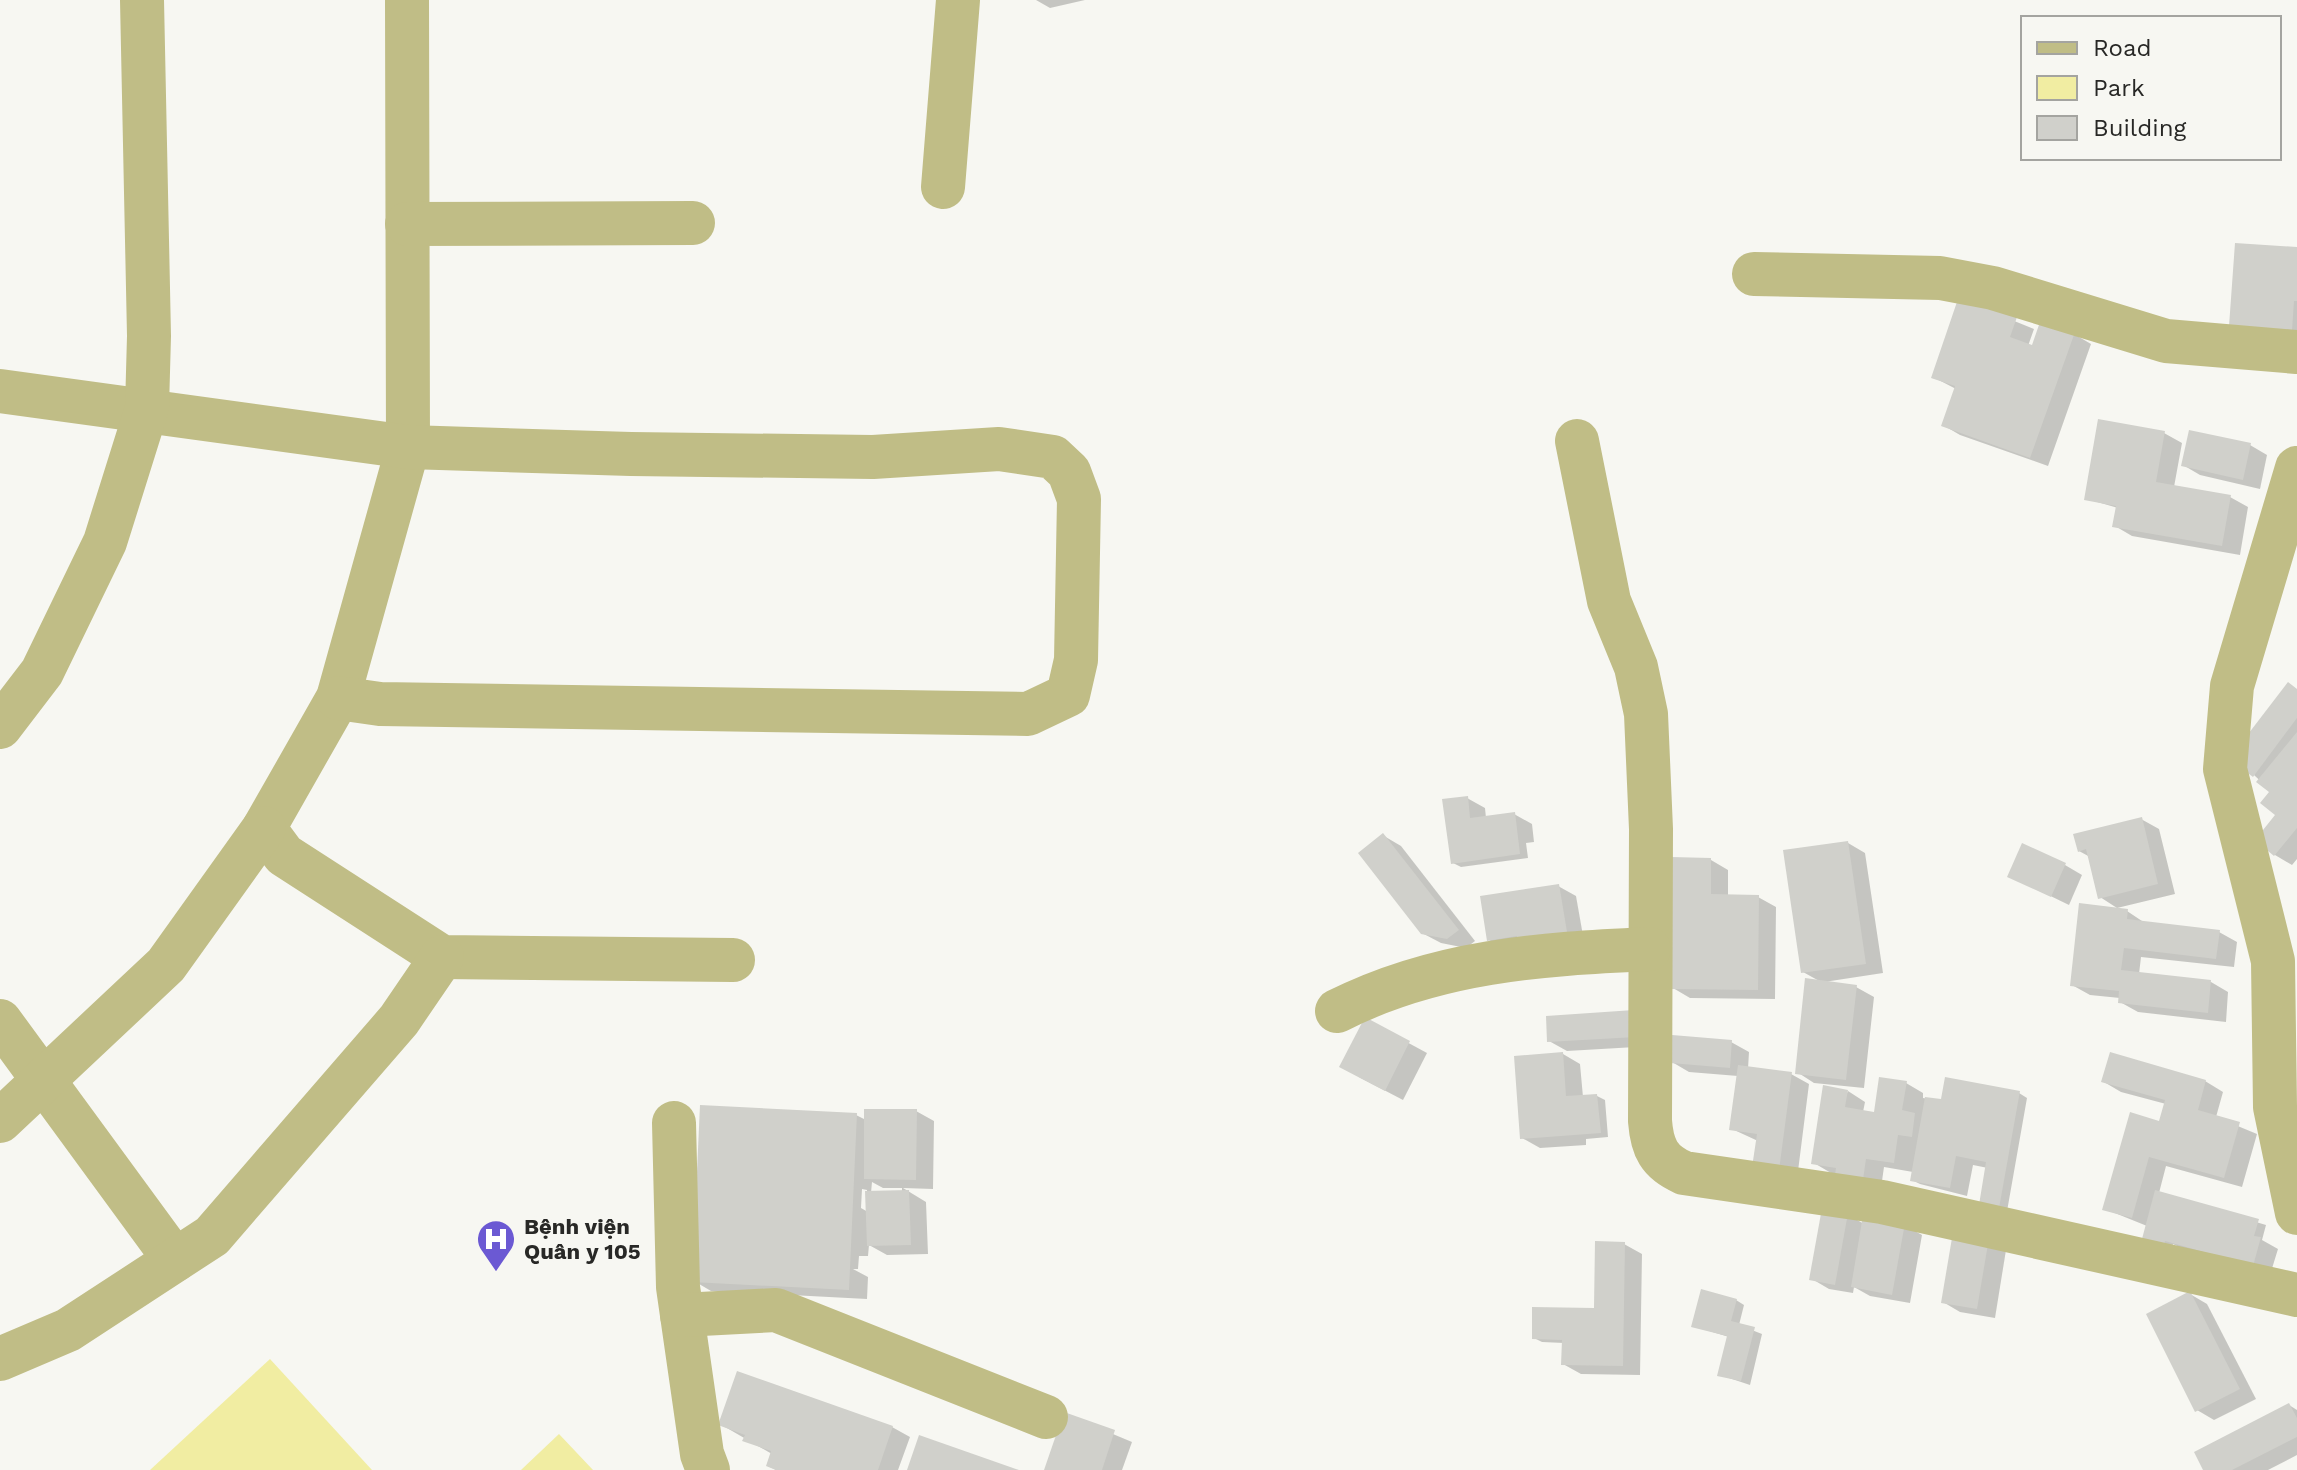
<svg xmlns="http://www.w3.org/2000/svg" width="2297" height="1470" font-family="'Work Sans',sans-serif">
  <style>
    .green { fill: #f1eda2 }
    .shadow { fill: #0003; fill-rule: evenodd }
    .building { fill: #d0d0cb }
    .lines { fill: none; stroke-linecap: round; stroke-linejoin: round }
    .minor { stroke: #c0bd86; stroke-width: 44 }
    .labels { text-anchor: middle; stroke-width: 8; stroke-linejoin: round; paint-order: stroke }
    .poi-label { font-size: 22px; font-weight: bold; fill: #282826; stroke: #f7f7f2; text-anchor: start }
  </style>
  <rect width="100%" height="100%" fill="#f7f7f2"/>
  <!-- green -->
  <g class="green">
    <polygon points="270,1359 372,1470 150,1470"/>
    <polygon points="559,1434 593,1470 521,1470"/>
  </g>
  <!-- shadow -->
  <g class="shadow">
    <polygon points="1036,0 1085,0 1050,8"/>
    <polygon points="2297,249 2297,353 2248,349"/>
    <polygon points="1960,299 2034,329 2028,346 2033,348 2074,334 2091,344 2048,466 1960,435 1943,425 1956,389 1933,377"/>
    <polygon points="2164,433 2182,443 2174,487 2230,497 2248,507 2240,555 2132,536 2115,526 2118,508 2087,499"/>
    <polygon points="2250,445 2267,455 2260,489 2200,475 2183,465"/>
    <polygon points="2297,690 2297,859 2292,865 2275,855 2278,814 2272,792 2254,775"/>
    <polygon points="1467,798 1485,808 1486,818 1514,814 1532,824 1534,842 1526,843 1528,858 1461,867 1453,863"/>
    <polygon points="2141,819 2159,829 2175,894 2117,908 2100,897 2090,857 2079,851"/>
    <polygon points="1384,836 1401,846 1475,941 1466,948 1441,943 1422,933"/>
    <polygon points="1848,843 1865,853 1883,973 1824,982 1856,987 1874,997 1864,1088 1814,1083 1797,1072 1821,982 1803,972"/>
    <polygon points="1711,860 1728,870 1728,896 1758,897 1776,907 1775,999 1690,998 1673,988"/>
    <polygon points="2065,865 2082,875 2069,905 2009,876"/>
    <polygon points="1558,886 1576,896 1585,947 1498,945 1489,940"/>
    <polygon points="2127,911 2145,923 2219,932 2237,942 2234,967 2141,957 2139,974 2211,982 2228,992 2226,1022 2138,1012 2120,1002 2120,998 2090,995 2072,985"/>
    <polygon points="1633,1012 1653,1046 1567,1051 1549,1041"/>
    <polygon points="1366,1020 1427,1053 1403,1100 1359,1077"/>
    <polygon points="1731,1042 1749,1052 1748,1069 1791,1074 1809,1084 1796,1187 1758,1141 1732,1129 1738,1076 1689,1072 1672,1062"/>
    <polygon points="1563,1054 1580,1064 1583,1097 1597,1096 1605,1100 1608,1137 1586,1139 1586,1145 1540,1148 1522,1138"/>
    <polygon points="2205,1081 2223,1092 2216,1117 2257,1134 2242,1187 2166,1166 2159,1193 2266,1225 2262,1240 2278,1249 2270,1275 2185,1250 2173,1244 2168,1263 2147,1226 2105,1209 2160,1123 2166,1104 2121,1092 2104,1082"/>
    <polygon points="1906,1083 1923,1093 1923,1098 1940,1101 2019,1093 2027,1098 2006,1217 1989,1214 1988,1168 1973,1165 1967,1196 1920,1184 1912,1180 1913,1172 1884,1167 1882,1181 1831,1173 1814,1163 1848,1091 1865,1102 1863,1112 1875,1114"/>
    <path d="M916 1111 934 1121 933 1189 903 1188 926 1202 928 1254 887 1255 869 1245 868 1256H859L858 1269H853L868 1277 867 1299 711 1291 694 1281 856 1115 866 1120ZM872 1182 883 1188H902V1192L871 1193ZM862 1189 867 1190 868 1212 861 1208Z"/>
    <polygon points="1847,1214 1864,1224 1904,1225 1922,1235 1910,1303 1870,1296 1854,1287 1853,1293 1829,1289 1812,1279"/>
    <polygon points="1954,1234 2006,1250 1995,1318 1960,1312 1943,1302"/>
    <polygon points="1624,1244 1642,1254 1640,1375 1581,1374 1563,1364 1564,1343 1542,1342 1534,1338 1596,1310"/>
    <polygon points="2190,1294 2207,1304 2256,1399 2214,1420 2197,1410"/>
    <polygon points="1736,1300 1744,1305 1739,1325 1762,1334 1750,1385 1720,1375 1729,1337 1693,1326"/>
    <polygon points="2289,1405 2297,1410 2297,1455 2268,1470 2205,1470"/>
    <polygon points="1065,1414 1132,1442 1122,1470 1046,1470"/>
    <polygon points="720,1424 892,1427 910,1437 898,1470 776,1470 768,1466 772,1454"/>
  </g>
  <!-- building -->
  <g class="building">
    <polygon points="2235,243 2297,247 2297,301 2294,301 2291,345 2228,340"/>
    <polygon points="1959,296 2017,317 2010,337 2032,345 2041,319 2075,332 2030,458 1941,426 1955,386 1931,378"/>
    <polygon points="2098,419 2165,431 2156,482 2231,495 2222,546 2112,527 2116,506 2084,500"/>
    <polygon points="2189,430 2251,443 2243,480 2181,466"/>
    <polygon points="2288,682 2297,689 2297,718 2253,777 2229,759"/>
    <polygon points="2297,732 2297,828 2274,856 2255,840 2275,815 2260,803 2269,792 2256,782"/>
    <polygon points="1468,796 1470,818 1515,812 1520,854 1451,864 1442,799"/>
    <polygon points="2142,817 2158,884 2098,899 2086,849 2078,852 2073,834"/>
    <polygon points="1383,833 1459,930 1447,939 1421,934 1358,853"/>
    <polygon points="1848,841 1866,964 1801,973 1783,850"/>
    <polygon points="2022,843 2066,863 2051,897 2007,877"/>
    <polygon points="1671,857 1711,858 1711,894 1759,895 1758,990 1671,989"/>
    <polygon points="1559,884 1568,938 1518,946 1517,936 1487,941 1480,896"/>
    <polygon points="2079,903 2128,909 2127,919 2220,930 2216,959 2124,948 2121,970 2211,980 2208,1013 2118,1003 2119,991 2070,986"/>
    <polygon points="1805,978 1857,985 1846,1080 1795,1074"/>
    <polygon points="1634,1010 1636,1037 1547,1042 1546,1016"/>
    <polygon points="1365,1017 1410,1041 1385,1091 1339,1067"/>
    <polygon points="1672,1035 1732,1040 1730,1068 1670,1063"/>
    <polygon points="1563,1052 1566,1096 1597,1094 1601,1133 1520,1139 1514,1056"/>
    <polygon points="2110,1052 2206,1080 2198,1110 2240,1122 2224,1178 2149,1157 2132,1218 2102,1210 2130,1112 2159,1121 2165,1100 2101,1082"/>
    <polygon points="1738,1065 1792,1072 1778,1178 1751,1174 1757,1134 1729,1130"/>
    <polygon points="1879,1077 1907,1081 1902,1110 1915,1113 1912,1137 1898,1135 1894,1163 1866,1159 1861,1193 1833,1188 1836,1168 1811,1164 1823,1085 1848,1090 1845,1107 1874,1112"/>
    <polygon points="1945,1077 2020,1091 1998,1214 1978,1211 1986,1162 1956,1156 1950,1188 1910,1181 1925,1097 1941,1099"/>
    <polygon points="700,1105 857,1113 849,1290 692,1282"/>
    <polygon points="864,1109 917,1109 916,1180 864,1179"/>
    <polygon points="909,1190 911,1245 867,1246 865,1191"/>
    <polygon points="2155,1190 2259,1219 2254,1236 2261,1237 2253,1266 2165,1241 2160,1260 2138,1254"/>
    <polygon points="1822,1208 1848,1213 1835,1285 1809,1280"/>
    <polygon points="1863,1215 1905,1223 1892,1295 1851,1287"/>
    <polygon points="1953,1232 1989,1238 1977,1309 1941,1303"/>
    <polygon points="1595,1241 1625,1242 1623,1366 1561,1365 1562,1340 1532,1339 1532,1307 1594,1308"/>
    <polygon points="1701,1289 1737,1299 1731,1321 1755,1327 1741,1381 1717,1376 1727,1336 1691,1327"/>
    <polygon points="2190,1291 2240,1389 2195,1412 2146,1314"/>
    <polygon points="737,1371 893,1426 878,1470 776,1470 766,1466 771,1451 742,1441 745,1435 718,1425"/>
    <polygon points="2289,1403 2297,1418 2297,1437 2232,1470 2203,1470 2194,1452"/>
    <polygon points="1064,1412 1115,1430 1102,1470 1044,1470"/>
    <polygon points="919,1435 1019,1470 907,1470"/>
  </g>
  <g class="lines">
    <!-- minor -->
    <g class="minor">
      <polyline points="407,0 408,447 338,698 264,828 284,855 442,957 733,960"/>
      <polyline points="943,187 958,0"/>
      <polyline points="407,224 693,223"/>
      <polyline points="1754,274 1940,278 1993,288 2166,341 2297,352"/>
      <polyline points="0,391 408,447 631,454 873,457 999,449 1053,457 1069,472 1079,499 1076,660 1068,695 1028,714 380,704 338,698"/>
      <path d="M1577 441 1609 601 1636 667 1646 714 1651 829 1650 1121C1652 1148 1659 1162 1684 1173L1882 1202 2297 1295"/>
      <polyline points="2297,468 2232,686 2225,769 2273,961 2275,1107 2297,1213"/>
      <polyline points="0,727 42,672 105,542 147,408 149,336 142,0"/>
      <path d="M1337 1011C1436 961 1540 954 1649 949"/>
      <polyline points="0,1021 175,1260"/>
      <polyline points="0,1121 166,965 264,828"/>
      <polyline points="674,1123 678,1287 702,1454 708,1470"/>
      <polyline points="682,1315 776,1310 1046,1417"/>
      <polyline points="0,1359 68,1330 212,1236 399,1020 442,957"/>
    </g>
  </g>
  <!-- icons -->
  <defs>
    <symbol id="hospital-pin" viewBox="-11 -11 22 30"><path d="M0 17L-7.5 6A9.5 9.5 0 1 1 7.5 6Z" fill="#6b59d3" stroke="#f7f7f2"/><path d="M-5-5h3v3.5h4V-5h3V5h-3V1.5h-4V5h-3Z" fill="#fff"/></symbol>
  </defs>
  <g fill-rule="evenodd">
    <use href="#hospital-pin" x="474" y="1217" width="44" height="60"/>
  </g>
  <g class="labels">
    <!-- poi labels -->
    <g class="poi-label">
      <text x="524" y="1234">Bệnh viện<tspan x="524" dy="25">Quân y 105</tspan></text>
    </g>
  </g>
  <!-- legend -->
  <rect x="2021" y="16" width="260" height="144" fill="#f7f7f2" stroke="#a4a4a0" stroke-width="2"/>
  <rect x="2037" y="42" width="40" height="12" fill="#c0bd86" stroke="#a4a4a0" stroke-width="2"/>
  <text x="2093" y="56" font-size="24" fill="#282826">Road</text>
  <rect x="2037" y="76" width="40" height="24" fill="#f1eda2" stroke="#a4a4a0" stroke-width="2"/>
  <text x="2093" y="96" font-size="24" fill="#282826">Park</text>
  <rect x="2037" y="116" width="40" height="24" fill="#d0d0cb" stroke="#a4a4a0" stroke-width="2"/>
  <text x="2093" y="136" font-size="24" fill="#282826">Building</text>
</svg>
